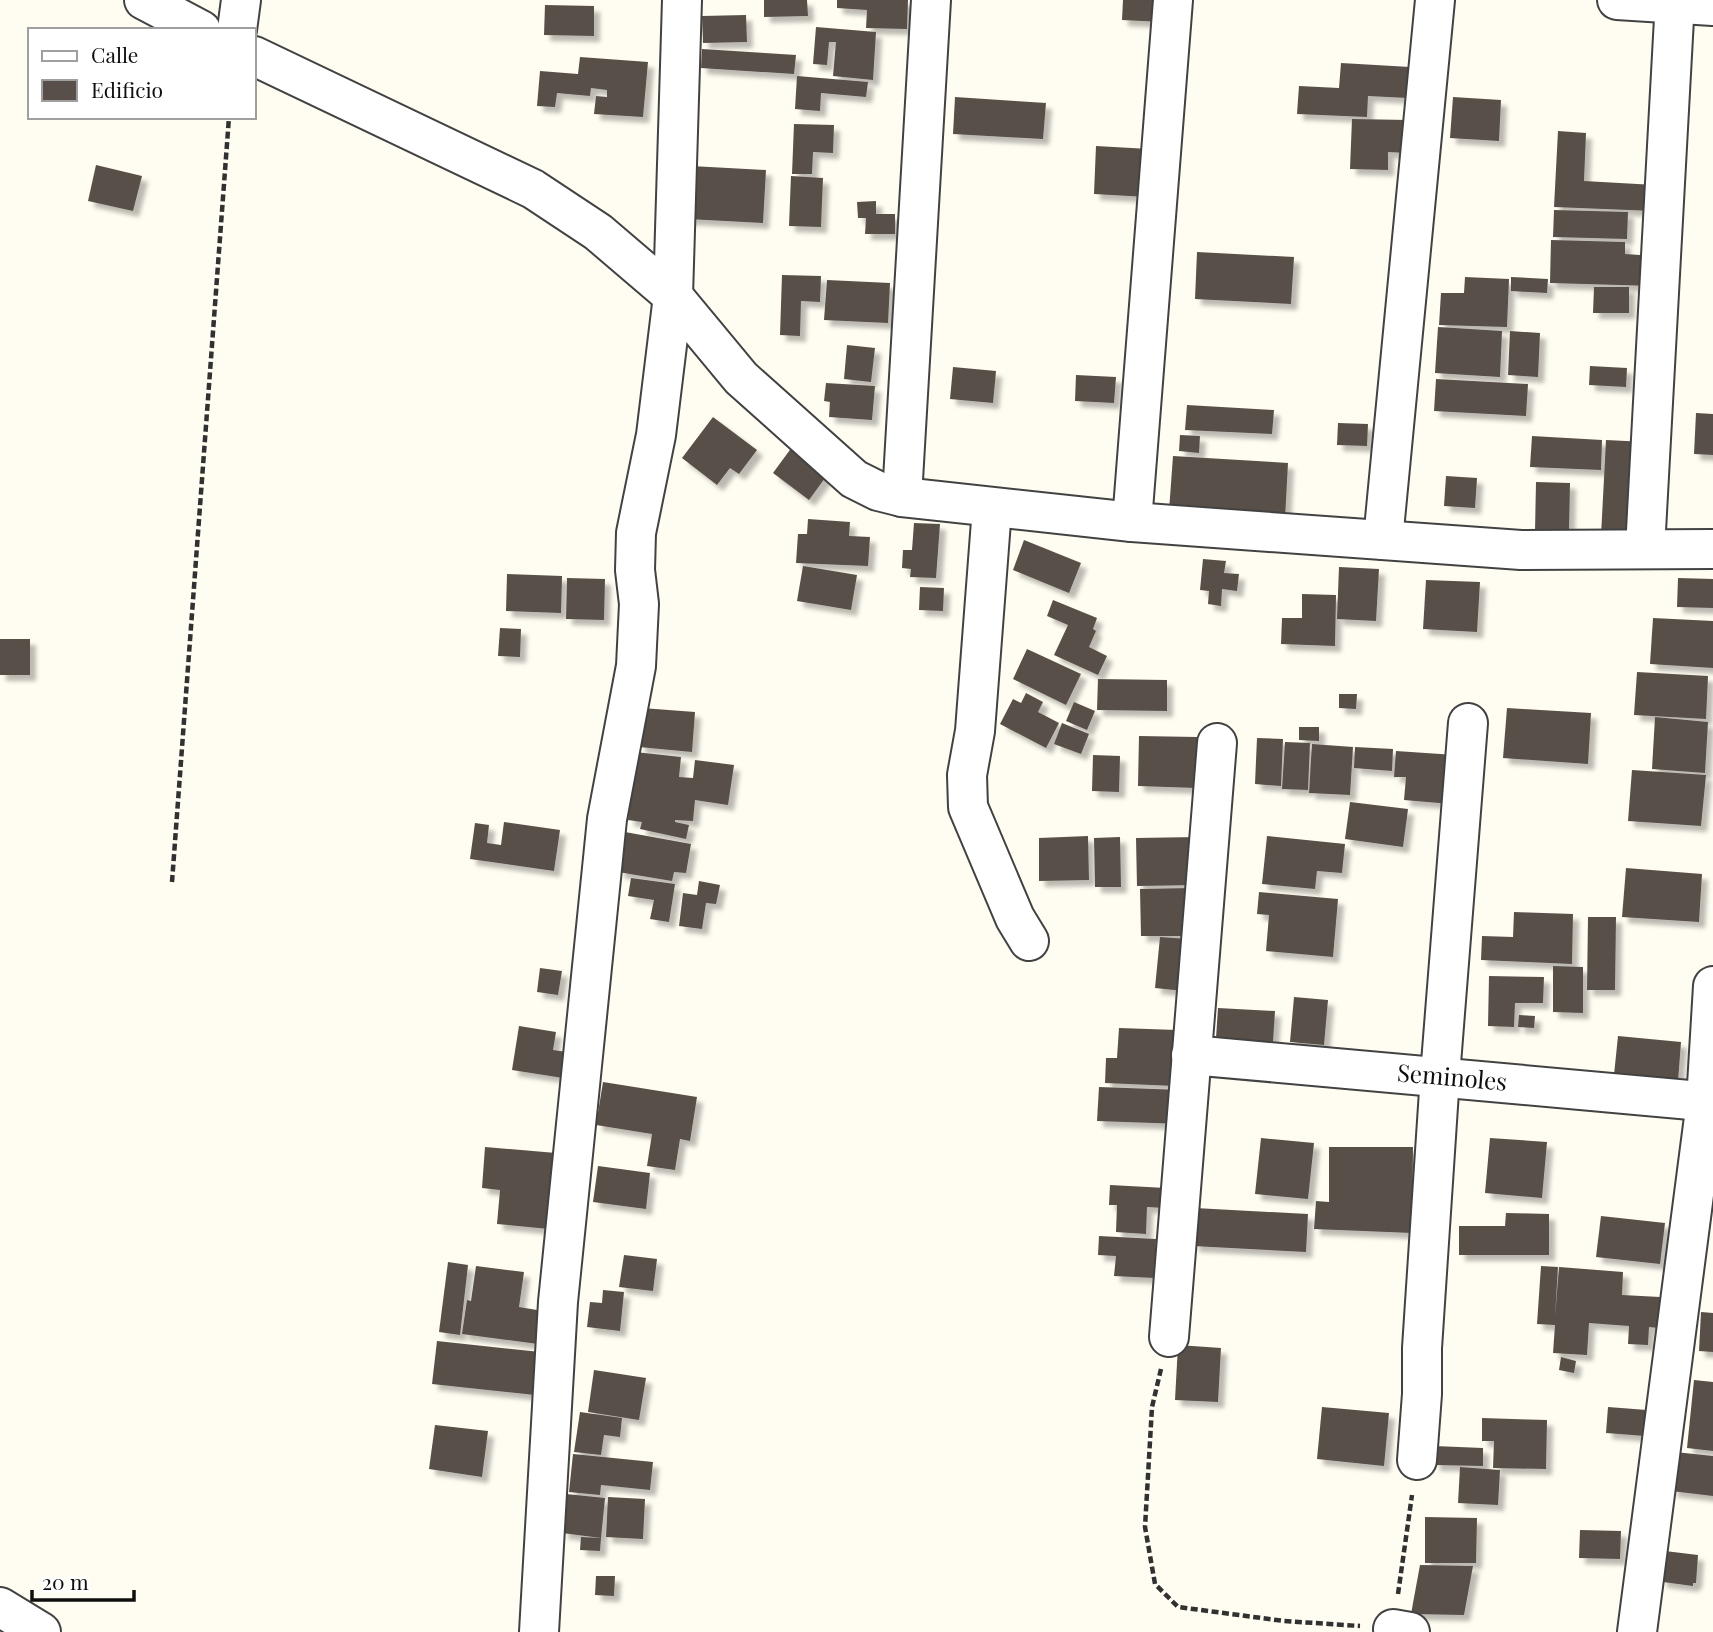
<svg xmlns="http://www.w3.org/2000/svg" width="1713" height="1632" font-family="'Playfair Display',serif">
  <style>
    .building { fill: #584f4a; filter: url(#shadow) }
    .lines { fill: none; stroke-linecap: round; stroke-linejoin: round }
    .minor-casing { stroke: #424242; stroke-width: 42 }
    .path { stroke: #313131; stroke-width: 4.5; stroke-dasharray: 7 3.5; stroke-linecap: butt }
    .minor { stroke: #fff; stroke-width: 38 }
    .labels { text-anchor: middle; stroke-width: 7; stroke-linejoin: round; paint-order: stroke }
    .street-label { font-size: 24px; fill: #0f0f0f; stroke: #fff }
  </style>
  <defs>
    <filter id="shadow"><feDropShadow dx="6" dy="6" stdDeviation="2" flood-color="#0004"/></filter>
  </defs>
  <rect width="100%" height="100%" fill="#fffcf1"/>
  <!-- building -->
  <g class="building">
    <polygon points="764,0 807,0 808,16 764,17"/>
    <polygon points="837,0 908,0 907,29 866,28 867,10 837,8"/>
    <polygon points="1123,0 1164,0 1163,22 1122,20"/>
    <polygon points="545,5 594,6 594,36 544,35"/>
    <polygon points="746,15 747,42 703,43 702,16"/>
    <polygon points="816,27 876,32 873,80 833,76 836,42 829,42 827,65 813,64"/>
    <polygon points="702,49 796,55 794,74 701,68"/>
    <polygon points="580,57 648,62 643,117 594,114 596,96 607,97 607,90 591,88 590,96 557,93 555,107 537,106 540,71 578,74"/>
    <polygon points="1341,63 1410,67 1408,98 1368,96 1367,117 1297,114 1299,86 1339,88"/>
    <polygon points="797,76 868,82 866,97 821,93 820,111 795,109"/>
    <polygon points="955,97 1046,103 1043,139 953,134"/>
    <polygon points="1453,97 1501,100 1499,141 1450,138"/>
    <polygon points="1352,119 1408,120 1407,153 1388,152 1388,170 1350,169"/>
    <polygon points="794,124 834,125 833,153 813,152 812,174 792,174"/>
    <polygon points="1558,131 1586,133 1584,181 1655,185 1654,211 1554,207"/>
    <polygon points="1096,146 1149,149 1147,197 1094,194"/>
    <polygon points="96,165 142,176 133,211 88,201"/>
    <polygon points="691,166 766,170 763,223 688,219"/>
    <polygon points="791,176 823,178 821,227 789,226"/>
    <polygon points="876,201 876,214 895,214 895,234 865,234 866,218 858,218 857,202"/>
    <polygon points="1554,210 1628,212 1627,239 1553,237"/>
    <polygon points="1551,240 1625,242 1625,254 1655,256 1654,286 1550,283"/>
    <polygon points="1197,252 1294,257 1291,304 1195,299"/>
    <polygon points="782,275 821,276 820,302 801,301 800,336 780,335"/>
    <polygon points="1465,277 1509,279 1507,327 1439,325 1441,293 1464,293"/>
    <polygon points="1511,277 1548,279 1547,293 1511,291"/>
    <polygon points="827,280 890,283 888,323 824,320"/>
    <polygon points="1594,287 1629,287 1629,313 1593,313"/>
    <polygon points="1438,327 1502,331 1500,377 1435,373"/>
    <polygon points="1510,331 1540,333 1538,377 1508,375"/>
    <polygon points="847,345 875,348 871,382 844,379"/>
    <polygon points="1590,366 1627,368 1626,387 1589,385"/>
    <polygon points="953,367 996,371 993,403 950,399"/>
    <polygon points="1076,375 1116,377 1114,403 1075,401"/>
    <polygon points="1436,379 1528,384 1526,416 1434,411"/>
    <polygon points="826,383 875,386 872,420 829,417 830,402 824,401"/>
    <polygon points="1187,405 1274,410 1272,434 1185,430"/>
    <polygon points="1696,413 1713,414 1713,455 1694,454"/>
    <polygon points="713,417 757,450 739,474 730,468 717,485 682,458"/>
    <polygon points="1338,423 1368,424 1367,446 1337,445"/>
    <polygon points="1180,435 1200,436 1199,453 1179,451"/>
    <polygon points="1532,436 1602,440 1601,470 1530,467"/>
    <polygon points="1606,440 1646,442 1641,538 1601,536"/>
    <polygon points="792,447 828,474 809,500 773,473"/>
    <polygon points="1173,456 1288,463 1285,519 1169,511"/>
    <polygon points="1446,476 1477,478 1475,508 1444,506"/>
    <polygon points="1536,482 1570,483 1569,532 1535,531"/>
    <polygon points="808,519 850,522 849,536 870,537 868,566 796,563 798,534 807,534"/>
    <polygon points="914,523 940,524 936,578 910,577 911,569 902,568 903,550 912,550"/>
    <polygon points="1024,540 1081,563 1069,593 1013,570"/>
    <polygon points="1203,559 1226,561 1224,573 1239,574 1237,591 1222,589 1221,606 1208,604 1209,591 1200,590"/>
    <polygon points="803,566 857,575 851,610 797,601"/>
    <polygon points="1339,567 1379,569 1376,621 1337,619"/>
    <polygon points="507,574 562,576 561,613 506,611"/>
    <polygon points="567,578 605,579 604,620 566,619"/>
    <polygon points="1678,578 1713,579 1713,608 1677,607"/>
    <polygon points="1426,580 1480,582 1477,632 1423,629"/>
    <polygon points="920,587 944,588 943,611 919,610"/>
    <polygon points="1302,594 1336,595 1335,646 1281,644 1282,618 1302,618"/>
    <polygon points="1053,600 1097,618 1093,629 1096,631 1089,647 1107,656 1098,675 1054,655 1068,625 1047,616"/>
    <polygon points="1653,618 1713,621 1713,668 1650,664"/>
    <polygon points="500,628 521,629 520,657 498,656"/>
    <rect x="0" y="639" width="30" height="36"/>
    <polygon points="1027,649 1081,674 1066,705 1013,679"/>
    <polygon points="1637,672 1708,676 1706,719 1634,715"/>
    <polygon points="1098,679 1167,680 1167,711 1097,710"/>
    <polygon points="1026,693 1043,702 1038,712 1059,723 1046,748 1000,724 1013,699 1021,703"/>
    <polygon points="1339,694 1357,694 1356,709 1339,708"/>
    <polygon points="1074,702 1095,711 1087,730 1066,721"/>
    <polygon points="642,708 695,712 692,752 639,747"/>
    <polygon points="1507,708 1591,713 1588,764 1503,758"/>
    <polygon points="1655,717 1708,722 1705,773 1652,769"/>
    <polygon points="1062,723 1089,734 1081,754 1054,744"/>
    <polygon points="1299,727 1319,727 1319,741 1299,740"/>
    <polygon points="1139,736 1197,737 1197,788 1138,786"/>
    <polygon points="1257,738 1283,739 1281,786 1255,784"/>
    <polygon points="1285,742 1310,743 1308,790 1282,789"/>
    <polygon points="1312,744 1353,747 1350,795 1309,793"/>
    <polygon points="1355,747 1393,749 1392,771 1354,768"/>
    <polygon points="1396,751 1455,755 1451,804 1404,800 1406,777 1394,777"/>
    <polygon points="635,752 681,757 679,777 693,778 695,760 734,765 728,805 695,800 693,821 675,820 675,822 689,825 686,839 640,829 642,822 628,820"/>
    <polygon points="1093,755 1120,756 1119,792 1092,791"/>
    <polygon points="1632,770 1706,775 1701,826 1628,821"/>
    <polygon points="1350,802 1408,809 1403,847 1345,839"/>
    <polygon points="504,822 560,830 554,871 470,859 475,823 489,825 487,843 501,845"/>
    <polygon points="625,832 691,844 686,873 674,872 672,881 618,872"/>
    <polygon points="1088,836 1089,880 1039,881 1039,838"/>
    <polygon points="1267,836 1345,844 1342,873 1317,871 1315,889 1262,884"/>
    <polygon points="1120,837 1121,887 1095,887 1094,838"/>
    <polygon points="1198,837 1199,885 1137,886 1136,838"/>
    <polygon points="1626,868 1702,874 1699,922 1622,917"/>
    <polygon points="631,878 675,884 669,922 650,919 654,900 628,896"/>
    <polygon points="699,881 720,885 716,904 706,903 702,929 679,926 683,893 697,895"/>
    <polygon points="1191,888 1191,936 1141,936 1140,889"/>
    <polygon points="1259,892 1338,899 1333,957 1266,951 1269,915 1257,914"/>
    <polygon points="1514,912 1573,914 1572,964 1481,960 1482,936 1513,937"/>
    <polygon points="1588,917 1616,917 1615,990 1587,990"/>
    <polygon points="1160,937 1188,939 1184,991 1155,988"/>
    <polygon points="1553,966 1583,967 1583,1013 1553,1012"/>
    <polygon points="540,968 562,971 558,995 537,992"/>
    <polygon points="1489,976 1544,977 1543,1003 1515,1003 1514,1027 1488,1026"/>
    <polygon points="1294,997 1328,1000 1324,1045 1290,1042"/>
    <polygon points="1218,1008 1275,1011 1273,1042 1216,1038"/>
    <polygon points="1519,1015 1535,1016 1534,1028 1518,1027"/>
    <polygon points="519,1026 556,1032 553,1050 567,1052 563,1078 512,1070"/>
    <polygon points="1119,1028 1177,1030 1175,1086 1105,1083 1106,1058 1117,1058"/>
    <polygon points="1618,1036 1681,1042 1678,1081 1614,1075"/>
    <polygon points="603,1082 697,1097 690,1141 680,1139 675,1170 647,1166 652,1134 596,1125"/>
    <polygon points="1099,1087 1182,1090 1181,1124 1097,1121"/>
    <polygon points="1261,1138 1314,1143 1308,1199 1255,1194"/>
    <polygon points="1490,1138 1547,1142 1542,1198 1485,1193"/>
    <polygon points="485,1147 556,1153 549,1229 497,1224 500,1190 482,1188"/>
    <polygon points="1329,1147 1413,1147 1412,1233 1314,1229 1316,1201 1329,1202"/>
    <polygon points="598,1166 650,1173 646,1209 593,1202"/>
    <polygon points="1110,1185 1166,1188 1165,1208 1147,1207 1146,1234 1116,1232 1117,1205 1109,1205"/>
    <polygon points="1195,1208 1308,1214 1306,1252 1193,1246"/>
    <polygon points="1506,1213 1549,1214 1549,1255 1459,1255 1459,1226 1505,1226"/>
    <polygon points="1601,1216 1665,1223 1660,1264 1596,1257"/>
    <polygon points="1099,1236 1156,1239 1154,1278 1114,1276 1116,1256 1098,1255"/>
    <polygon points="624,1255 657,1259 653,1291 619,1287"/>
    <polygon points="448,1262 468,1265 460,1335 439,1332"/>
    <polygon points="476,1266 524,1272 519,1307 543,1311 538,1344 462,1334 467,1300 471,1301"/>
    <polygon points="1541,1266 1558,1267 1555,1317 1559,1267 1623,1272 1622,1295 1660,1297 1658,1328 1649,1327 1648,1345 1628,1344 1629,1326 1589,1323 1587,1355 1553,1353 1555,1325 1537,1324"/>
    <polygon points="603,1290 624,1292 620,1331 587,1327 590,1302 602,1303"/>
    <polygon points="1701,1312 1713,1313 1713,1352 1699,1351"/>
    <polygon points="437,1341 540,1352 535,1395 432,1384"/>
    <polygon points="1178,1345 1221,1348 1218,1402 1175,1400"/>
    <polygon points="1561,1357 1576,1361 1574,1373 1559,1370"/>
    <polygon points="594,1370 646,1378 639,1420 588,1412"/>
    <polygon points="1694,1380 1713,1382 1713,1451 1687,1448"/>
    <polygon points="1322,1407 1389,1413 1384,1466 1317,1459"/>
    <polygon points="1608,1407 1647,1410 1645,1436 1606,1433"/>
    <polygon points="580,1412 622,1418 620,1437 604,1435 601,1455 574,1452"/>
    <polygon points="1482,1418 1547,1420 1546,1469 1493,1468 1494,1441 1482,1441"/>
    <polygon points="435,1425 488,1431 482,1477 429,1469"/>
    <polygon points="1434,1446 1483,1448 1483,1466 1434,1465"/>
    <polygon points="1675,1452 1713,1456 1713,1496 1671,1491"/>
    <polygon points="573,1454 653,1462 650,1490 601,1485 600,1495 569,1492"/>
    <polygon points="1460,1467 1500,1470 1498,1505 1458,1503"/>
    <polygon points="566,1494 605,1498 601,1538 562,1533"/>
    <polygon points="608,1497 645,1499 643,1539 606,1537"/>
    <polygon points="1425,1517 1477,1518 1476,1563 1425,1563"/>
    <polygon points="1580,1530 1621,1531 1620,1559 1579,1558"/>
    <polygon points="581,1537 601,1538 600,1551 580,1550"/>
    <polygon points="1665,1551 1698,1555 1696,1583 1693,1583 1693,1586 1663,1582 1660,1579"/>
    <polygon points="1420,1565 1473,1566 1464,1615 1411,1614"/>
    <polygon points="596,1576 615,1576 614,1596 595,1595"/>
  </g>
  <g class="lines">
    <defs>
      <g id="minor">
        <polyline points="144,0 201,30"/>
        <polyline points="1617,0 1713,6"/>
        <polyline points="237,30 241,0"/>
        <polyline points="254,56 533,189 598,232 673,296 741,378 854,479 878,491 902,497 1132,522 1521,550 1713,549"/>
        <polyline points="902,497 931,0"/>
        <polyline points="992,508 975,731 967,775 968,807 1015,918 1029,941"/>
        <polyline points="1132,522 1173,0"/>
        <polyline points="1383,540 1435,0"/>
        <polyline points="1645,549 1675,0"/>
        <polyline points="1191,1055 1713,1102"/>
        <polyline points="1169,1337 1217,743"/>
        <polyline points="1417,1460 1422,1394 1422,1348 1440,1076 1468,723"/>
        <polyline points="0,1607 41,1632"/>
        <polyline points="1393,1629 1410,1632"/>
        <polyline points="539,1632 558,1302 607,819 636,666 639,604 635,570 636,533 656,435 673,296 682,0"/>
        <polyline points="1637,1632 1706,1102 1713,986"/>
      </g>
    </defs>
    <!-- minor casing -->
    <use href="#minor" class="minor-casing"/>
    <!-- path -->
    <g class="path">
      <polyline points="172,882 229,117"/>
      <polyline points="1161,1369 1152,1407 1145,1527 1155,1584 1178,1607 1284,1621 1360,1626"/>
      <polyline points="1398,1594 1412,1495"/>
    </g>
    <!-- minor -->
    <use href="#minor" class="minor"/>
  </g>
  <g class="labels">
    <!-- street labels -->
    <g class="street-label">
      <text transform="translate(1452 1078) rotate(5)" y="8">Seminoles</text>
    </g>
  </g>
  <!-- legend -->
  <rect x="28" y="28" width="228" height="91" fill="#ffffff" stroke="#9f9f9f" stroke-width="2"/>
  <rect x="42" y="51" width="35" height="10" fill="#ffffff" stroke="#9f9f9f" stroke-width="2"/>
  <text x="91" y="63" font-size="21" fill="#0f0f0f">Calle</text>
  <rect x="42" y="80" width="35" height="21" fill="#584f4a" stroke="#9f9f9f" stroke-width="2"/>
  <text x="91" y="98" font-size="21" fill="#0f0f0f">Edificio</text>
  <!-- scale -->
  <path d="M32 1590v10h102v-10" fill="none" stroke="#0f0f0f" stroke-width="3.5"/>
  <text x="42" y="1590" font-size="21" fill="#0f0f0f" stroke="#ffffff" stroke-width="5" paint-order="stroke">20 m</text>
</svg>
